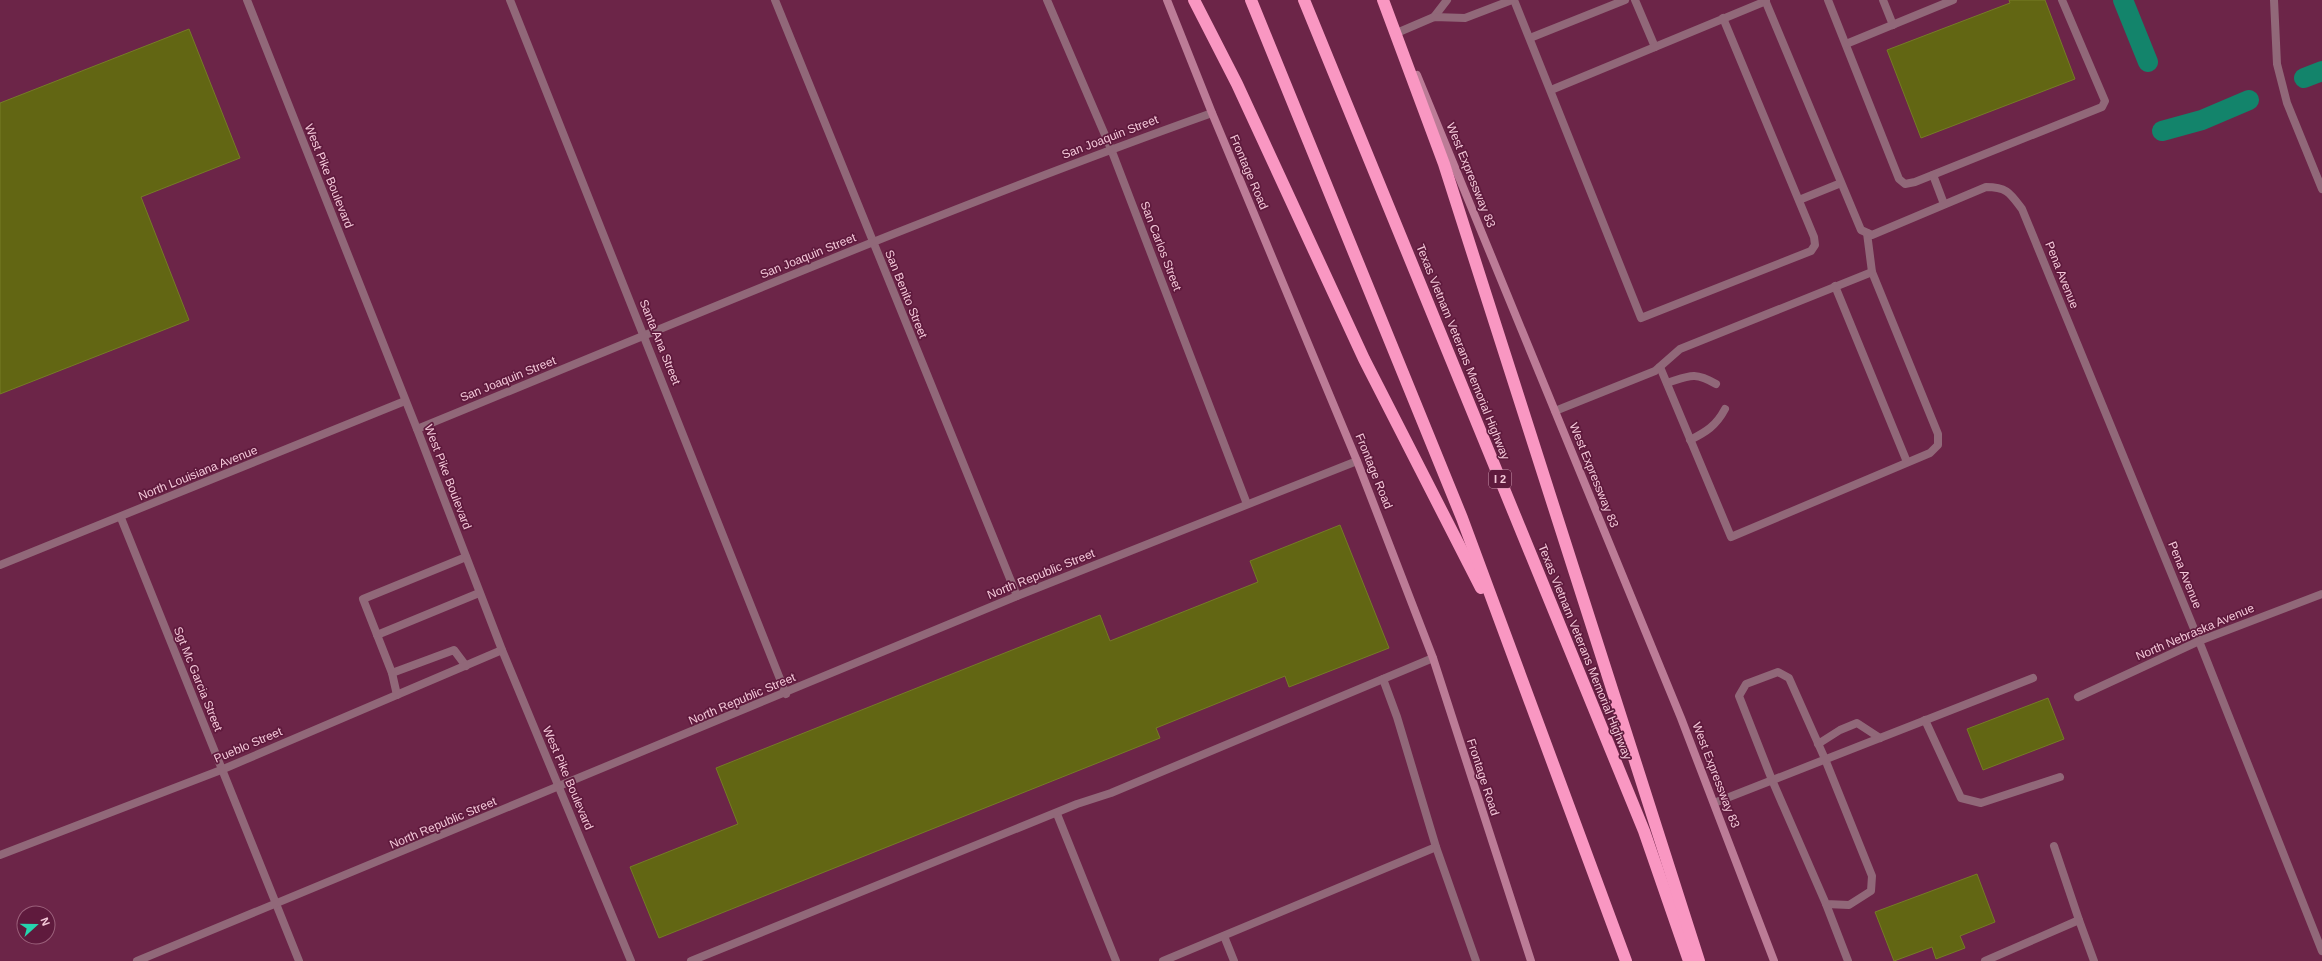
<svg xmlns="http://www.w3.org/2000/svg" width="2322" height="961" font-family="Helvetica,sans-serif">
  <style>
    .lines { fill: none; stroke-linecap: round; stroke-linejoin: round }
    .canal { stroke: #13846b; stroke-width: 20 }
    .building { fill: #626613; stroke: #767c26 }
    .service { stroke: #916879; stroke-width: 8 }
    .minor { stroke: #916879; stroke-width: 8 }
    .tertiary { stroke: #916879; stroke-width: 8 }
    .secondary { stroke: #bc7c97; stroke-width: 8 }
    .motorway { stroke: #f997c2; stroke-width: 12 }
    .labels { text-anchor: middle; stroke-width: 3.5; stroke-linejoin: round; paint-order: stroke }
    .shield { fill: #5f1a3d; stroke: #c794aa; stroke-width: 1 }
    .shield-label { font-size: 11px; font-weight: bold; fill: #f4c8d9 }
    .street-label { font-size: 12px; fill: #f4c8d9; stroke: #5f1a3d }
  </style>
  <rect width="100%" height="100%" fill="#6c2548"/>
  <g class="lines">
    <!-- canal -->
    <g class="canal">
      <polyline points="2123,0 2148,62"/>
      <polyline points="2304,78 2322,71"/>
      <polyline points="2162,131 2202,120 2249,100"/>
    </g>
  </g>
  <!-- building -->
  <g class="building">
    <polygon points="2009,0 2045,0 2075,79 1921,138 1887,50 2010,3"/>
    <polygon points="189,29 240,158 141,197 189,320 0,394 0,103"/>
    <polygon points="1340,525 1389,648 1289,687 1285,676 1156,728 1160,738 659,938 630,867 738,824 716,768 1100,615 1110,641 1258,582 1250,561"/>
    <polygon points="2048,698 2064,739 1983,770 1967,729"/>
    <polygon points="1977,874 1995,922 1960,936 1965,948 1936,959 1932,947 1894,961 1875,912"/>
  </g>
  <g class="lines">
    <!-- service -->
    <g class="service">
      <polyline points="1514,0 1641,318 1811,251 1815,245 1814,237 1723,18"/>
      <polyline points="1635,0 1655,47"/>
      <polyline points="1828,0 1899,179 1905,184 1915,182 2102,107 2105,101 2062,0"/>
      <polyline points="1883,0 1893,25"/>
      <polyline points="1530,38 1625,0"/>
      <polyline points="1846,44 1953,0"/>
      <polyline points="1551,90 1766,1"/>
      <polyline points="1933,175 1944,204"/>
      <polyline points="1799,200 1841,183"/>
      <polyline points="1835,286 1907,462"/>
      <polyline points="1660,367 1731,537 1930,453 1938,445 1938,434 1872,272"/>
      <path d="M1667 383C1689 376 1694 371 1716 384"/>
      <polyline points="1555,411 1655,371 1680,349 1872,272 1867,233"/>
      <path d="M1690 440C1706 432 1716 426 1725 409"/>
      <polyline points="377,635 479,593"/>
      <polygon points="1778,672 1789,678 1825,759 1872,876 1871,891 1849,905 1826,904 1772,780 1739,696 1746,684"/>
      <polyline points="392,673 454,650 466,666"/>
      <polyline points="1383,679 1397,717 1436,847 1476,961"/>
      <polyline points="397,695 392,673 363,599 466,557"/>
      <polyline points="1925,720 1961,798 1981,803 2060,777"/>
      <polyline points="1818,744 1840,730 1857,723 1880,738"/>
      <polyline points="1714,803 2033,678"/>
      <polyline points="1057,814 1116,961"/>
      <polyline points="1826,904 1848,961"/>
      <polyline points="2079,920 2094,961"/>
      <polyline points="1224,936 1234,961"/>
      <polyline points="1163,961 1436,847"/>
      <polyline points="1985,961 2079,920 2054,846"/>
    </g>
    <!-- minor -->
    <g class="minor">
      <polyline points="510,0 786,694"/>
      <polyline points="775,0 1017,596"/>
      <polyline points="1047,0 1111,149 1247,504"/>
      <path d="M1765 0 1861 230 1872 235 1986 187C2007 187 2010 193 2022 209L2199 641 2322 951"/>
      <polyline points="1434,17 1447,0"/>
      <polyline points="1399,32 1434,17 1465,18 1512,0"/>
      <path d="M417 429C681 321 943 209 1212 113"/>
      <polyline points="121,518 299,961"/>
      <polyline points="0,565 405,401"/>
      <polyline points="2078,697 2199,641 2322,594"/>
      <polyline points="0,855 221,770 502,650"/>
      <polyline points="691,961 1077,804 1111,793 1433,658"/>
    </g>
    <!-- tertiary -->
    <g class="tertiary">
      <polyline points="247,0 417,429 502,650 631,961"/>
      <polyline points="2274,0 2277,64 2287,103 2322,189"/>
      <polyline points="137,961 1017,596 1357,461"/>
    </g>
    <!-- secondary -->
    <g class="secondary">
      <polyline points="1167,0 1212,113 1357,461 1433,658 1531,961"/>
      <polyline points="1417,75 1681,718 1774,961"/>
    </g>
    <!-- motorway -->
    <g class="motorway">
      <polyline points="1194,0 1237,84 1364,359 1481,588"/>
      <polyline points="1251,0 1462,518 1626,961"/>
      <polyline points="1304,0 1644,831 1689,961"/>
      <polyline points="1383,0 1444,164 1699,961"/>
    </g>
  </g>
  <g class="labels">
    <!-- shield labels -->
    <rect class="shield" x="1489" y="470" width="22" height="18" rx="3"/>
    <g class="shield-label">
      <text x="1500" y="483">I 2</text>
    </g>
    <!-- street labels -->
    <g class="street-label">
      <text transform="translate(1110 137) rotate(-21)" y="4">San Joaquin Street</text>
      <text transform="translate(1249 172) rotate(67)" y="4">Frontage Road</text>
      <text transform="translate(1471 175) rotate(68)" y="4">West Expressway 83</text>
      <text transform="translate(329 176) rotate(68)" y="4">West Pike Boulevard</text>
      <text transform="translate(1161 246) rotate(69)" y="4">San Carlos Street</text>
      <text transform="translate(808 256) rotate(-22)" y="4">San Joaquin Street</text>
      <text transform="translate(2062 275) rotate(68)" y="4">Pena Avenue</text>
      <text transform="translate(906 294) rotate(68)" y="4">San Benito Street</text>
      <text transform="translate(660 342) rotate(68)" y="4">Santa Ana Street</text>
      <text transform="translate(1463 352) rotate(68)" y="4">Texas Vietnam Veterans Memorial Highway</text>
      <text transform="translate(508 379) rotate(-22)" y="4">San Joaquin Street</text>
      <text transform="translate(1374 471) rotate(68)" y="4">Frontage Road</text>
      <text transform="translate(198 473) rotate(-22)" y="4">North Louisiana Avenue</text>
      <text transform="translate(1594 475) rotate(68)" y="4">West Expressway 83</text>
      <text transform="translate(448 477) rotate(69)" y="4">West Pike Boulevard</text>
      <text transform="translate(1041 574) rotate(-22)" y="4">North Republic Street</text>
      <text transform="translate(2185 575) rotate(68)" y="4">Pena Avenue</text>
      <text transform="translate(2195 632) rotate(-23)" y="4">North Nebraska Avenue</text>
      <text transform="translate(1585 652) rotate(68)" y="4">Texas Vietnam Veterans Memorial Highway</text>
      <text transform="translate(198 679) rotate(68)" y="4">Sgt Mc Garcia Street</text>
      <text transform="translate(742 699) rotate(-23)" y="4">North Republic Street</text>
      <text transform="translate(248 745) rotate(-23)" y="4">Pueblo Street</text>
      <text transform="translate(1716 775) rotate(69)" y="4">West Expressway 83</text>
      <text transform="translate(1483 777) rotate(72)" y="4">Frontage Road</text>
      <text transform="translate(568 778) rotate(67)" y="4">West Pike Boulevard</text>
      <text transform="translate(443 823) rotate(-23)" y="4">North Republic Street</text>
    </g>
  </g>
  <!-- north arrow -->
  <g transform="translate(36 925) rotate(69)"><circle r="19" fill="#5f1a3d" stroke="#9b607b"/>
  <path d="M0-3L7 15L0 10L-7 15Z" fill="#25d5ae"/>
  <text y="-6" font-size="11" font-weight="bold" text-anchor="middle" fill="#f4c8d9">N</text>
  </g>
</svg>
